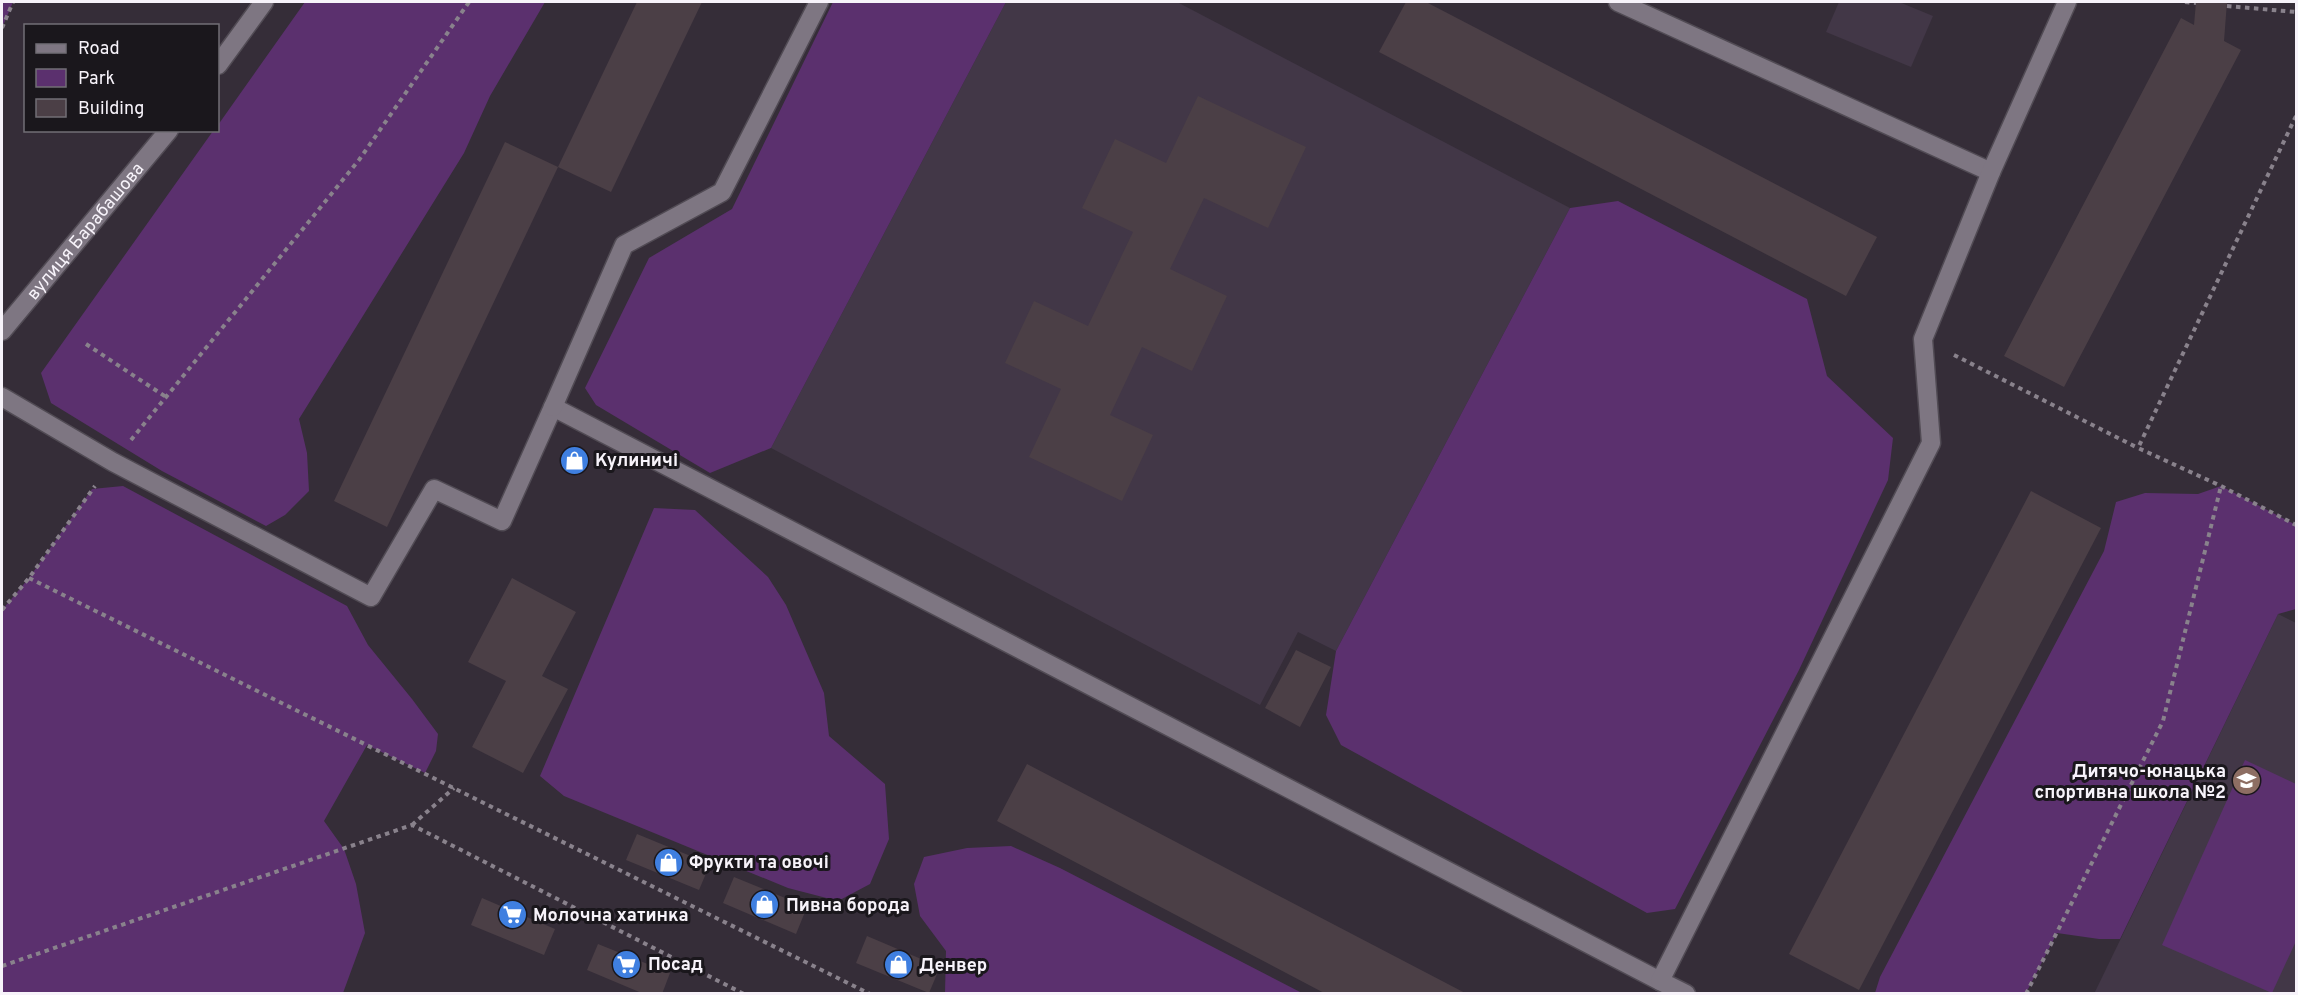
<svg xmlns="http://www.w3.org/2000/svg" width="2298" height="995" font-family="Overpass,sans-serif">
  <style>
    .built { fill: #423747 }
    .green { fill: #5b306e }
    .building { fill: #4b3f46 }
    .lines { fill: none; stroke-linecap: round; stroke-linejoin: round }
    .minor-casing { stroke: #514b54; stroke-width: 21 }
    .path { stroke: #89828c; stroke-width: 4; stroke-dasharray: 4.5 4.5; stroke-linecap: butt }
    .minor { stroke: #7e7682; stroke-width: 18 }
    .labels { text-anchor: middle; stroke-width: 6; stroke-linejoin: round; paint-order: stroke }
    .street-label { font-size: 18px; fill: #f7f3fa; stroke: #1a171c }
    .poi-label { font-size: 18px; font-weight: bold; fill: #f7f3fa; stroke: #1a171c; text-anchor: start }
  </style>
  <rect width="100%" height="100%" fill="#352d38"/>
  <!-- built -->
  <g class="built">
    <polygon points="1006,2 1177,2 1570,208 1336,651 1298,632 1260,705 771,448"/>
    <polygon points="1839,2 1899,2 1933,16 1911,67 1826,32"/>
    <polygon points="2278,614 2296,623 2296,993 2094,994"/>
  </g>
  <!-- green -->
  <g class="green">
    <polygon points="2,2 13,2 2,28"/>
    <polygon points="305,2 545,2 490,96 464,153 299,419 307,453 309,491 285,515 266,526 162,471 51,403 41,373 213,131 218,130 218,125"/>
    <polygon points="833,2 1006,2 771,448 710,473 596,405 585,388 649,258 732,209"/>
    <polygon points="1618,201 1807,299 1827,376 1893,438 1888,480 1799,670 1675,909 1647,913 1341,745 1326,715 1336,651 1570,208"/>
    <polygon points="123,486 347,606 368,645 412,699 438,734 436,751 425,773 367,745 324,821 344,849 356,884 365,933 343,993 2,993 2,610 29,578 92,489"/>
    <polygon points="2221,486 2296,525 2296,609 2278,614 2120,939 2099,939 2057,933 2026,993 1875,993 1880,977 2104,551 2116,502 2145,493 2198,494"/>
    <polygon points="654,508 695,510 768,577 786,605 824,693 829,736 885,784 889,839 870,884 838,901 788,888 564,796 540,776"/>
    <polygon points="2245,760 2296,784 2296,941 2272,993 2162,945"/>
    <polygon points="1011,846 1060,868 1302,993 945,993 946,951 920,916 914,884 924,857 967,848"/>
  </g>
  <!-- building -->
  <g class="building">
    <polygon points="637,2 702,2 611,192 558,167"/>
    <polygon points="1406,2 1426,2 1877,237 1846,296 1379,52"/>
    <polygon points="2196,2 2227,2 2224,41 2241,50 2064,387 2004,356 2181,18 2194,25"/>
    <polygon points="1198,96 1306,147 1268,228 1204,198 1170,269 1227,296 1192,371 1142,347 1110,415 1153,435 1122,501 1029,457 1061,389 1005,363 1034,301 1088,326 1133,232 1082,208 1115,139 1166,163"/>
    <polygon points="505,142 558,167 387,527 334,501"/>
    <polygon points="2031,491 2101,528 1859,990 1789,954"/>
    <polygon points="512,578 576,612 542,676 568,689 523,773 472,747 506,681 468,662"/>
    <polygon points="1296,650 1331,667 1300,727 1265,708"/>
    <polygon points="1027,764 1285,899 1467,994 1326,994 997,821"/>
    <polygon points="637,834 710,864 699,890 626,860"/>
    <polygon points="734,877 807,907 796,934 723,903"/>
    <polygon points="482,898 555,929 544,955 471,925"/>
    <polygon points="867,936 940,967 929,993 856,963"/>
    <polygon points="598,944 670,973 662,994 644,994 587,970"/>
  </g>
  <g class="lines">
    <defs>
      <g id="minor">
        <polyline points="1618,2 1991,172"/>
        <polyline points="218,65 264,2"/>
        <path id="s1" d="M2 331 169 130"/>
        <polyline points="2,397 113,462 371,597 434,489 502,521 553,407 1660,981"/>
        <polyline points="553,407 624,245 722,192 819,2"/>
        <polyline points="1686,994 1660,981 1931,443 1923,339 1991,172 2067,2"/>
      </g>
    </defs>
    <!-- minor casing -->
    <use href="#minor" class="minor-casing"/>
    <!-- path -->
    <g class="path">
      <polyline points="2185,2 2196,3"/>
      <polyline points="2227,6 2296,12"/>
      <polyline points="2,28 13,2"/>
      <polyline points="2296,116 2138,448 2221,486 2296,525"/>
      <polyline points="86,344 166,397"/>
      <polyline points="1954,355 2138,448"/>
      <polyline points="131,440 359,160 469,2"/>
      <polyline points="29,578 870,994"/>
      <polyline points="2,610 29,578 95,486"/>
      <polyline points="412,825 454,788"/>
      <polyline points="2,966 412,825 744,994"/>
      <polyline points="2026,994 2163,721 2221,486"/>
    </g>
    <!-- minor -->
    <use href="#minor" class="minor"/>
  </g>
  <!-- icons -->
  <defs>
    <symbol id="shop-disc" viewBox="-11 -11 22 22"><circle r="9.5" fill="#3f7fe0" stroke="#1a171c"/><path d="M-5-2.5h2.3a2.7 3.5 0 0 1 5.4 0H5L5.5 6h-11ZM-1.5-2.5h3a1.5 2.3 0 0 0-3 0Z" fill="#fff"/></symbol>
    <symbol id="school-disc" viewBox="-11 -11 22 22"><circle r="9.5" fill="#8d6e63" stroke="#1a171c"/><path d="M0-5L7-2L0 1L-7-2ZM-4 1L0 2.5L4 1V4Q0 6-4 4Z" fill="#fff"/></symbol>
    <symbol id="supermarket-disc" viewBox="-11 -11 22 22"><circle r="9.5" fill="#3f7fe0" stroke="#1a171c"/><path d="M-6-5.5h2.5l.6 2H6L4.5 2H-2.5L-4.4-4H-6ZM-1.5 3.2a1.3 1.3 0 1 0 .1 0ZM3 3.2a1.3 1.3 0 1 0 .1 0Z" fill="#fff"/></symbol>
  </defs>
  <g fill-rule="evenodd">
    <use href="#shop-disc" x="558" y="444" width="33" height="33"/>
    <use href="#school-disc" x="2230" y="764" width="33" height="33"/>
    <use href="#shop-disc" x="652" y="846" width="33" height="33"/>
    <use href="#shop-disc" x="748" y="888" width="33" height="33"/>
    <use href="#supermarket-disc" x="496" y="898" width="33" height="33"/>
    <use href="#supermarket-disc" x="610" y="948" width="33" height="33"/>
    <use href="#shop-disc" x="882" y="948" width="33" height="33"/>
  </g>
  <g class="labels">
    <!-- street labels -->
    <g class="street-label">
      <text dy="6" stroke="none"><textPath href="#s1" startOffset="130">вулиця Барабашова</textPath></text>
    </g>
    <!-- poi labels -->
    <g class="poi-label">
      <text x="595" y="466">Кулиничі</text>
      <text x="2226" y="777" text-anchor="end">Дитячо-юнацька<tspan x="2226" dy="21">спортивна школа №2</tspan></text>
      <text x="689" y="868">Фрукти та овочі</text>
      <text x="786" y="911">Пивна борода</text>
      <text x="533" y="921">Молочна хатинка</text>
      <text x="648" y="970">Посад</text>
      <text x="919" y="971">Денвер</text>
    </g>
  </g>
  <!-- border -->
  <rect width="2298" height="995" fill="none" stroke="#f7f3fa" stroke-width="6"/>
  <!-- legend -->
  <rect x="24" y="24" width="195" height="108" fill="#1a171c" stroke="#726f75" stroke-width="1.5"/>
  <rect x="36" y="44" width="30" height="9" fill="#7e7682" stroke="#726f75" stroke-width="1.5"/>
  <text x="78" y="54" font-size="18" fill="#f7f3fa">Road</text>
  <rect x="36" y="69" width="30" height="18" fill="#5b306e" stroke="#726f75" stroke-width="1.5"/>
  <text x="78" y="84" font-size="18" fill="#f7f3fa">Park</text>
  <rect x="36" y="99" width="30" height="18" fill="#4b3f46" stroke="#726f75" stroke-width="1.5"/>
  <text x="78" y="114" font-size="18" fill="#f7f3fa">Building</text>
</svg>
